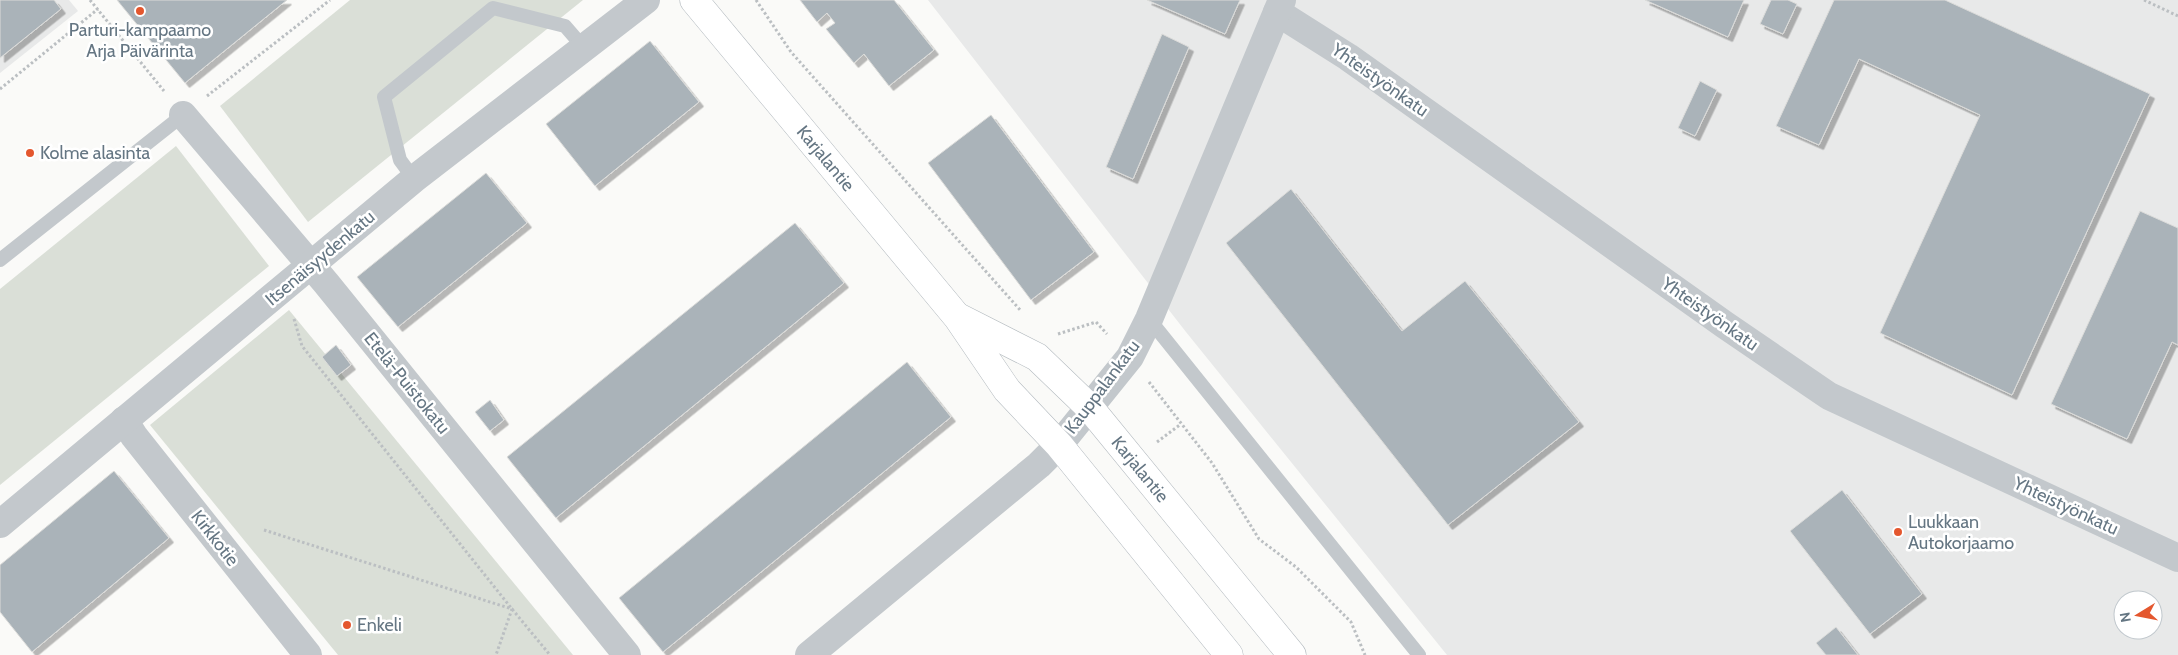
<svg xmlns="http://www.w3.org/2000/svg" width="2178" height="655" font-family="Cabin,sans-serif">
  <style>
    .built { fill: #e8e9e9; fill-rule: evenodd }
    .green { fill: #dadfd7 }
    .building { fill: #aab3b9; stroke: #dcdcda; filter: url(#shadow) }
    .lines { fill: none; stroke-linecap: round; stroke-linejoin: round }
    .secondary-casing { stroke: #b3babf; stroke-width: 29 }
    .path { stroke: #bbbfc2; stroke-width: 3; stroke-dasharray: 2.5 2.5; stroke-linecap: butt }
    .lane { stroke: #c3c8cc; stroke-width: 14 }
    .street { stroke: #c3c8cc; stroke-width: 28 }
    .secondary { stroke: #fff; stroke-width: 28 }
    .poi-dot { fill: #e4572e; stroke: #fff; stroke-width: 2 }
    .labels { text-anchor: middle; stroke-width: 5; stroke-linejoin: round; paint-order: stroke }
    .poi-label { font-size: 18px; fill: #657683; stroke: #fff; text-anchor: start }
    .street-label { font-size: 18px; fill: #657683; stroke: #fff }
  </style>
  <defs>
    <filter id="shadow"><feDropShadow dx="4.5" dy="4.5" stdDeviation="0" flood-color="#0004"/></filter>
  </defs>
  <rect width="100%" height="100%" fill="#fafaf8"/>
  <!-- built -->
  <g class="built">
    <polygon points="0,0 69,0 78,11 0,73"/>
    <path d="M928 0H2178V655H1447L1186 332ZM2123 600H2153V630H2123Z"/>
  </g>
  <!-- green -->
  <g class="green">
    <polygon points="350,0 583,0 308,222 220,106"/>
    <polygon points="176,146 269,266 0,485 0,289"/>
    <polygon points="289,310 573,655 338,655 150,425"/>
  </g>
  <!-- building -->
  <g class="building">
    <polygon points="0,0 54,0 61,9 0,58"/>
    <polygon points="117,0 287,0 185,83"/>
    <polygon points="800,0 894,0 934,50 889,86 864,54 854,63 826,29 835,23 827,13 817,22"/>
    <polygon points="1147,0 1240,0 1225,34"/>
    <polygon points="1645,0 1744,0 1728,37"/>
    <polygon points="1771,0 1788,0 1797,4 1783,34 1760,24"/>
    <polygon points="1834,0 1945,0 2150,94 2012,395 1880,333 1980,115 1859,59 1819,145 1776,126"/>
    <polygon points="1162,34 1189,47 1133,179 1106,167"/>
    <polygon points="650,41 699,102 595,186 546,124"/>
    <polygon points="1700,81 1717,90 1695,136 1678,128"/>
    <polygon points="991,115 1094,252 1031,300 928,163"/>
    <polygon points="486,173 527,223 398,327 357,277"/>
    <polygon points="1291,189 1402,331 1465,281 1579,422 1448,525 1226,243"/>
    <polygon points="2140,211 2178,228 2178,345 2172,342 2127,439 2051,404"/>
    <polygon points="795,223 844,283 556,518 507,457"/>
    <polygon points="336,345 351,365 337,376 322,357"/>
    <polygon points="907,362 951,417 663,652 619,598"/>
    <polygon points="490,400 504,420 490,431 475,412"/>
    <polygon points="114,471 169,538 32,652 0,612 0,565"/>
    <polygon points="1842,490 1922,594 1870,634 1790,531"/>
    <polygon points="1836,627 1858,655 1826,655 1816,643"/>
  </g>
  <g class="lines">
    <defs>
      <g id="secondary">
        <path id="s1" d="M694 0 958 318 1007 390 1059 445 1229 655"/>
        <path id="s2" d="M960 318 1037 357 1090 408 1292 655"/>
      </g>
    </defs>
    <!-- secondary casing -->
    <use href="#secondary" class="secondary-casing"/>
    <!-- path -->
    <g class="path">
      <polyline points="90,0 164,91"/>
      <polyline points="756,0 791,52 1021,311"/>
      <polyline points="2144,0 2178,16"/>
      <polyline points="0,89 98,9"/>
      <polyline points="207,96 330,0"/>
      <polyline points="294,319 302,346 512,609 550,655"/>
      <polyline points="1058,334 1096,322 1107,334"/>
      <polyline points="1149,382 1212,463 1259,539 1296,567 1351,622 1365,655"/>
      <polyline points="1157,442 1181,424"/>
      <polyline points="264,530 512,609 496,655"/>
    </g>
    <!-- lane -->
    <g class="lane">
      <polyline points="414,179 400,160 384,97 493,8 565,26 584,48"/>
      <polyline points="0,260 183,115"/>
      <polyline points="1149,319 1419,655"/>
    </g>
    <!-- street -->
    <g class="street">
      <polyline points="1277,12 1348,57 1725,325 1829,396 2178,558"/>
      <polyline points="183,115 326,283 627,655"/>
      <polyline points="124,420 134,436 308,655"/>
      <polyline points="0,524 414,179 646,0"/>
      <polyline points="809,655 1039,465 1059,445 1130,357 1149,319 1282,0"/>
    </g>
    <!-- secondary -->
    <use href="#secondary" class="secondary"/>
  </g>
  <!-- markers -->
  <g class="poi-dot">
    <circle cx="140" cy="11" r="5"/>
    <circle cx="30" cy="153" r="5"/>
    <circle cx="1898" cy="532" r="5"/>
    <circle cx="347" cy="625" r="5"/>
  </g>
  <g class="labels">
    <!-- poi labels -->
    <g class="poi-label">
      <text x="140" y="36" text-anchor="middle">Parturi-kampaamo<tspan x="140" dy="21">Arja Päivärinta</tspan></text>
      <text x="40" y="159">Kolme alasinta</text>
      <text x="1908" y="528">Luukkaan<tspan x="1908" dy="21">Autokorjaamo</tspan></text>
      <text x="357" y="631">Enkeli</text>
    </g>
    <!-- street labels -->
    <g class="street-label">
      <text transform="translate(1380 80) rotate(35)" y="6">Yhteistyönkatu</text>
      <text dy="6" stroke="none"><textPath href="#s1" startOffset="206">Karjalantie</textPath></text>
      <text transform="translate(320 258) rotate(-40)" y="6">Itsenäisyydenkatu</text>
      <text transform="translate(1710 314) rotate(35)" y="6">Yhteistyönkatu</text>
      <text transform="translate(407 383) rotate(51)" y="6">Etelä-Puistokatu</text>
      <text transform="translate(1102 387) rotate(-53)" y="6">Kauppalankatu</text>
      <text dy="6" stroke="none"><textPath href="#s2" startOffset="239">Karjalantie</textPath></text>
      <text transform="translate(2066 506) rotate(25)" y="6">Yhteistyönkatu</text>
      <text transform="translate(215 538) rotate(52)" y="6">Kirkkotie</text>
    </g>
  </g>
  <!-- north arrow -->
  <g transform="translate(2138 615) rotate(260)"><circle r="24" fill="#ffffff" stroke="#c1c8cd"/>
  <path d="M0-4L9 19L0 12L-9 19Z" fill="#e4572e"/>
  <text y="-8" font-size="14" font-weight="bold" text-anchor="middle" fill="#657683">N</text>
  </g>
</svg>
